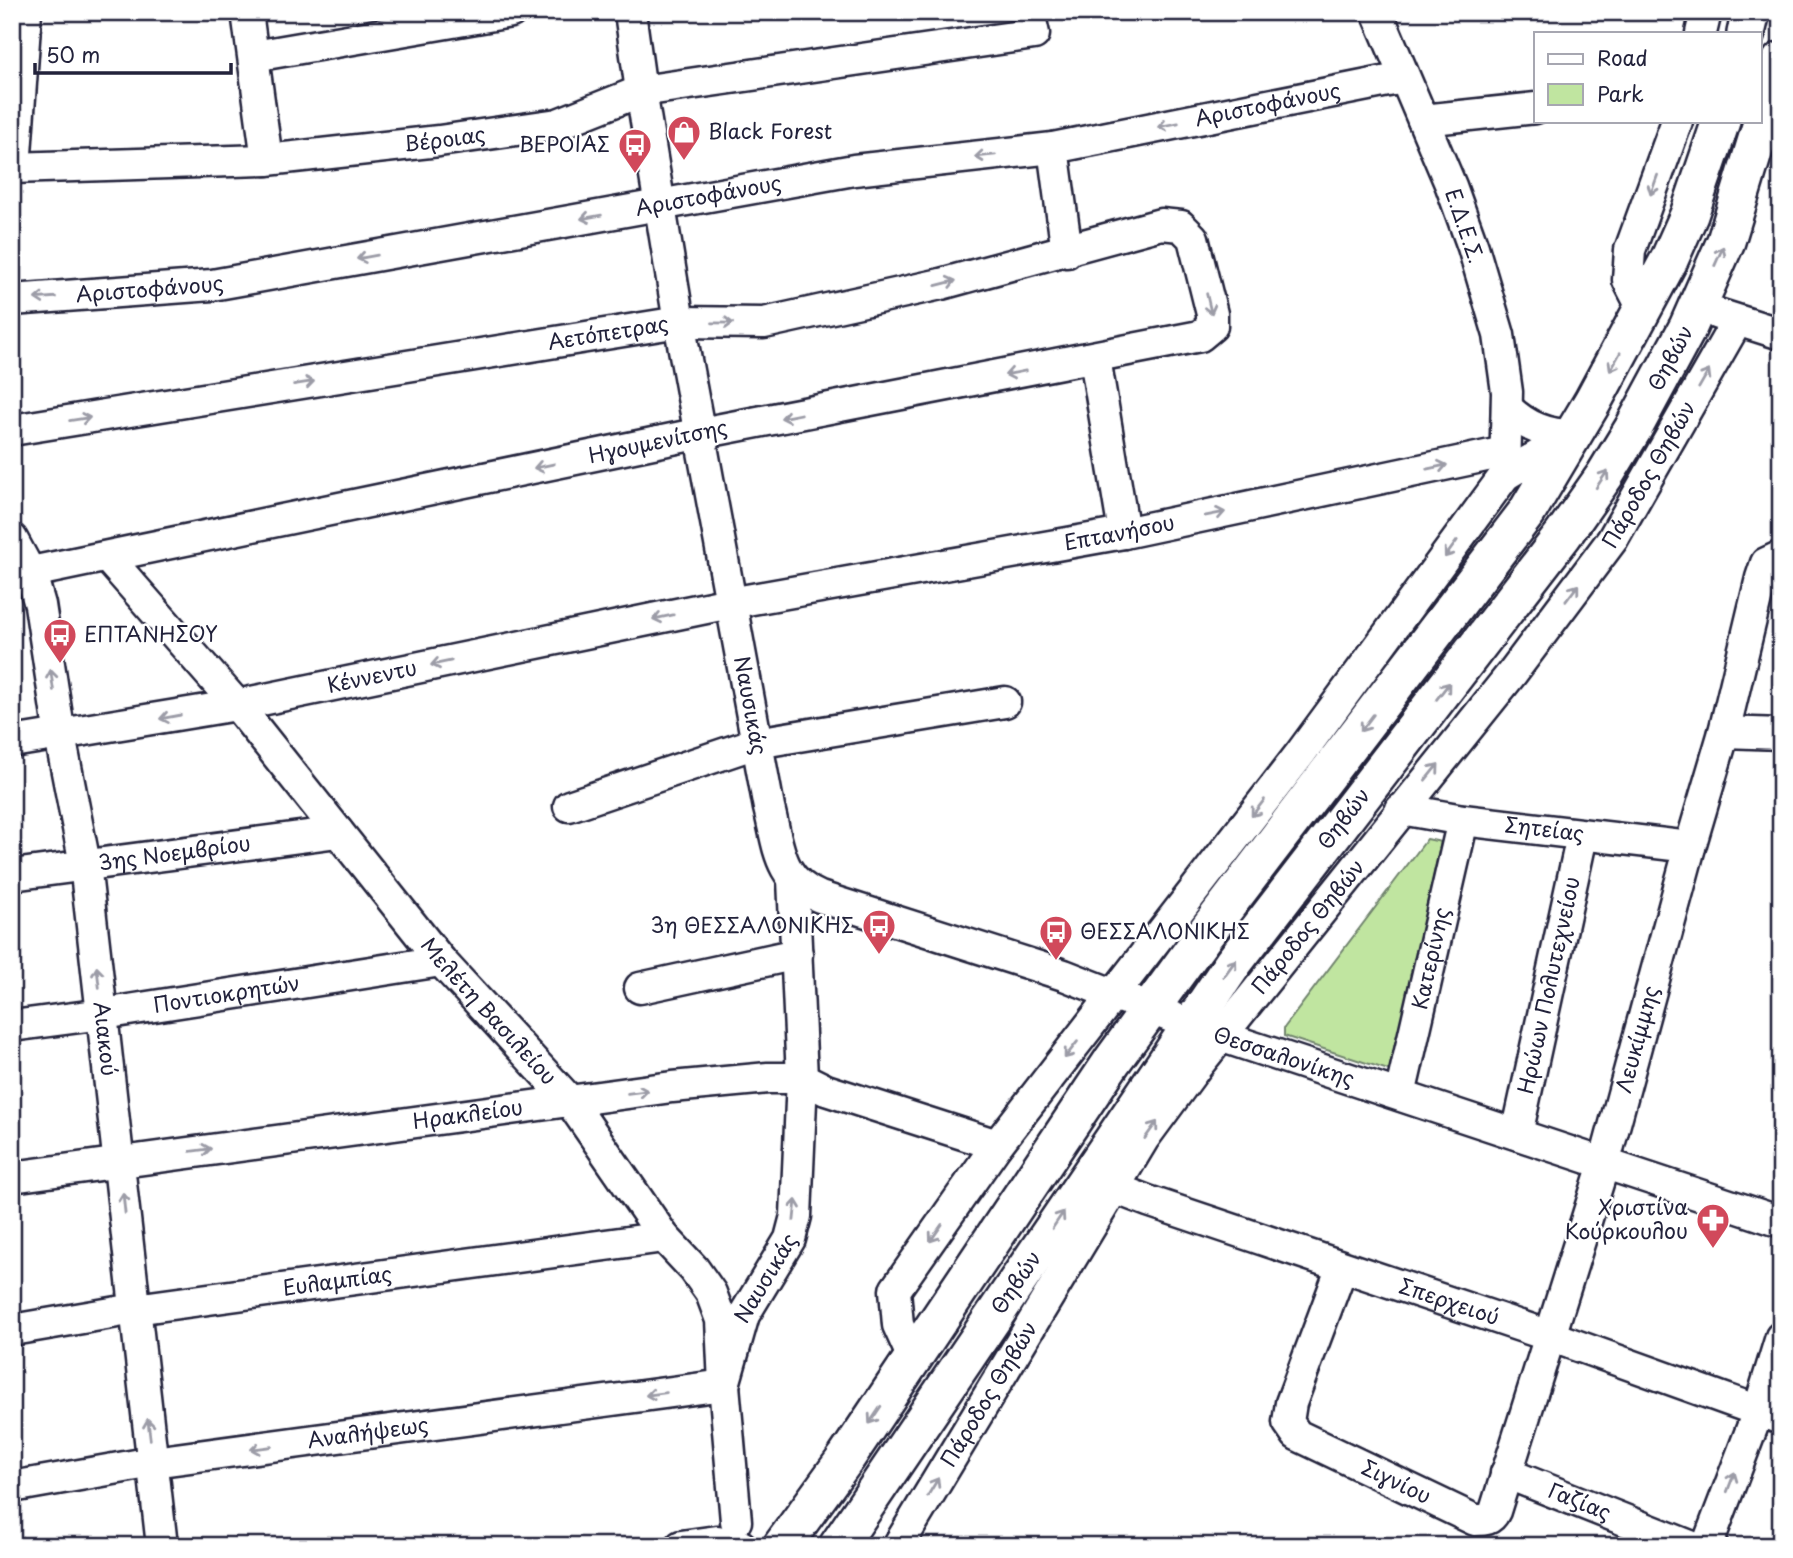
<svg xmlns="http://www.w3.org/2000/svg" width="1793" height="1558" font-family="'Playpen Sans',sans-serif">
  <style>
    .green { fill: #c0e5a0; stroke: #71846e; stroke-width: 2 }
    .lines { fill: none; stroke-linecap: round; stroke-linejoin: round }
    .minor-casing { stroke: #22223b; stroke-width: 35 }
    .major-casing { stroke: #22223b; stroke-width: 42 }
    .minor { stroke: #fff; stroke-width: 30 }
    .major { stroke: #fff; stroke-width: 37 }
    .oneway { stroke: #9c9ca7 }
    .labels { text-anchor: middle; stroke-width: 5; stroke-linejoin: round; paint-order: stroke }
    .street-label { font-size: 21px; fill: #22223b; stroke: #fff }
    .poi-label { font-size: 21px; fill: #22223b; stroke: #fff; text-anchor: start }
  </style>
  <rect width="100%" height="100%" fill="#fff"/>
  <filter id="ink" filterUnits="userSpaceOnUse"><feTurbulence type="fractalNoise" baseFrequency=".0143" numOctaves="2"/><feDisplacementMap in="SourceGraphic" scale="14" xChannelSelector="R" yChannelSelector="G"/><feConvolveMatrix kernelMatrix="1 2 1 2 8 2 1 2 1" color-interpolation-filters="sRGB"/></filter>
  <g filter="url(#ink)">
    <!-- green -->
    <polygon class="green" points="1427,839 1441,842 1391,1071 1284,1036 1284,1028"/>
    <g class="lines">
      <defs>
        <g id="minor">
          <polyline points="247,12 267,160"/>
          <path id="s1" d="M630 12 641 91 679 322 769 808C779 847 778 879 820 897L1064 975 1220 1036 1781 1222"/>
          <polyline points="1701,33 1706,12"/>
          <polyline points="254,56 511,12"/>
          <polyline points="1423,120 1536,108"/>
          <polyline points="1053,148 1067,252"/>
          <path id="s2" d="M12 168 267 160 439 141 558 124 641 91 1034 34 1029 12"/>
          <polyline points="15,168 26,12"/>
          <path id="s3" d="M12 300 212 285 854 170 1053 148 1403 78"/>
          <polyline points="1643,309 1628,280 1630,250 1677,121"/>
          <polyline points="1718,314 1781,334"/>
          <polyline points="1095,358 1124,533"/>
          <path d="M1507 408C1527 427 1547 435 1573 435"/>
          <path id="s4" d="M12 430 679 322 764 323 941 284 1161 224 1181 226 1193 238 1212 314V326L1200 336 701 433 12 576"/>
          <polyline points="1505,475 1573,435"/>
          <path id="s5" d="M12 539 31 574 40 605 60 736 85 864 162 1546"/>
          <path id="s6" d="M108 558 237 705 441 961 570 1101 664 1237 694 1269 711 1293 721 1320 724 1385 736 1521"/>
          <polyline points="1724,732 1781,734"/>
          <path id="s7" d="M12 742 237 705 730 603 1124 533 1505 452"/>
          <polyline points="569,806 756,743 1005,702"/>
          <path id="s8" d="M1401 809 1463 820 1690 847"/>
          <path id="s9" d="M12 875 338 832"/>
          <polyline points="640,988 797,954"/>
          <path id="s10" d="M12 1026 103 1014 441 961"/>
          <path id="s11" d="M1400 1095 1463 820"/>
          <path id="s12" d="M1517 1134 1582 836"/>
          <path id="s13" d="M12 1177 672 1087 768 1078H802L826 1090 997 1145"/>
          <path id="s14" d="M1114 1188 1148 1201 1550 1336 1781 1419"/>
          <path id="s15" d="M1342 1267 1291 1403 1288 1422 1297 1435 1475 1520C1485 1520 1491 1520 1495 1511L1604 1164 1690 847 1724 732 1761 578 1766 563 1781 556"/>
          <path id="s16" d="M12 1330 135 1309 664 1237"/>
          <polyline points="913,1358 898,1325 895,1290 997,1145 1300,754 1505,475 1507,392 1499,335 1473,247 1451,186 1377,12"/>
          <path id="s17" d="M1506 1473 1690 1546"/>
          <path id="s18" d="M12 1487 153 1462 724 1385 744 1315 790 1239 796 1216 802 1078 793 879"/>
          <polyline points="681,1546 717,1541 741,1546"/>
          <path id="s19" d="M898 1546 1144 1138 1197 1066 1513 672 1612 540 1737 321"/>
          <polyline points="1707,1546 1758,1412 1781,1337"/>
        </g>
        <g id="major">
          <polyline points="1746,33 1751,12"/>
          <polyline points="782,1546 846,1458 1113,1060 1202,938 1527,512 1593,401 1669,260 1689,215 1721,121"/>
          <path id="s20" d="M838 1546 1234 962 1563 535 1605 475 1633 429 1688 327 1726 241 1781 61"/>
        </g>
      </defs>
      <!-- minor casing -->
      <use href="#minor" class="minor-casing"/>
      <!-- major casing -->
      <use href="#major" class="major-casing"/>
      <!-- minor -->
      <use href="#minor" class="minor"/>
      <!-- major -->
      <use href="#major" class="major"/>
    </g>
    <!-- one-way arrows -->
    <defs><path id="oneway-shaft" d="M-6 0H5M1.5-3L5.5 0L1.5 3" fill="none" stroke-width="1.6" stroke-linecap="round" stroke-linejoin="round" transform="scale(1.75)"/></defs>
    <g class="oneway">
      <use href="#oneway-shaft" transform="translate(1168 125) rotate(169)"/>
      <use href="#oneway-shaft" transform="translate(985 156) rotate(174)"/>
      <use href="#oneway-shaft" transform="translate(1654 185) rotate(110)"/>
      <use href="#oneway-shaft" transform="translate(591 217) rotate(170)"/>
      <use href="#oneway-shaft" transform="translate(1719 256) rotate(-66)"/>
      <use href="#oneway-shaft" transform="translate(367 257) rotate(170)"/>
      <use href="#oneway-shaft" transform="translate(946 283) rotate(-14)"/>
      <use href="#oneway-shaft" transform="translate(45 298) rotate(176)"/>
      <use href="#oneway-shaft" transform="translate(1209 304) rotate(77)"/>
      <use href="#oneway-shaft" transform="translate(723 323) rotate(1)"/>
      <use href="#oneway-shaft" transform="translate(1615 362) rotate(119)"/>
      <use href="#oneway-shaft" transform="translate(1015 373) rotate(169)"/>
      <use href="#oneway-shaft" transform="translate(1704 379) rotate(-60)"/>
      <use href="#oneway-shaft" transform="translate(304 383) rotate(-9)"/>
      <use href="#oneway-shaft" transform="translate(791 416) rotate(169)"/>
      <use href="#oneway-shaft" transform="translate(80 419) rotate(-9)"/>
      <use href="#oneway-shaft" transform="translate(544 466) rotate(168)"/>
      <use href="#oneway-shaft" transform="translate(1437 467) rotate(-12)"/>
      <use href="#oneway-shaft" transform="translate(1602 479) rotate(-56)"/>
      <use href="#oneway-shaft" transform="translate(1215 514) rotate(-11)"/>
      <use href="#oneway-shaft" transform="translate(1451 549) rotate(126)"/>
      <use href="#oneway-shaft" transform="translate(1572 593) rotate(-53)"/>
      <use href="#oneway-shaft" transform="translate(663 617) rotate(168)"/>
      <use href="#oneway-shaft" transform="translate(441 663) rotate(168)"/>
      <use href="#oneway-shaft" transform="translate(52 680) rotate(-98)"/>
      <use href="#oneway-shaft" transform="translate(1443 691) rotate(-52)"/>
      <use href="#oneway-shaft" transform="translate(170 717) rotate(170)"/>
      <use href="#oneway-shaft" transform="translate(1367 723) rotate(127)"/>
      <use href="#oneway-shaft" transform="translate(1432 772) rotate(-51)"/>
      <use href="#oneway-shaft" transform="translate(1258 808) rotate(128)"/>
      <use href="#oneway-shaft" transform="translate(1230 968) rotate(-54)"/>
      <use href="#oneway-shaft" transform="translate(98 977) rotate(-97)"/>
      <use href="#oneway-shaft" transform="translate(1071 1050) rotate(128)"/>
      <use href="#oneway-shaft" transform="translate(638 1092) rotate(-7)"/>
      <use href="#oneway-shaft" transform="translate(1151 1130) rotate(-54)"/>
      <use href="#oneway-shaft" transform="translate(201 1150) rotate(-8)"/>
      <use href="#oneway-shaft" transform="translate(124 1203) rotate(-96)"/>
      <use href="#oneway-shaft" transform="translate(795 1210) rotate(-84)"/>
      <use href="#oneway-shaft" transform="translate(1058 1220) rotate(-56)"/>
      <use href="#oneway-shaft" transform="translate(936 1233) rotate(125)"/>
      <use href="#oneway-shaft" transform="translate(656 1394) rotate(172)"/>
      <use href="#oneway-shaft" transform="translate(875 1415) rotate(124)"/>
      <use href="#oneway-shaft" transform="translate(149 1429) rotate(-97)"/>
      <use href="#oneway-shaft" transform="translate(261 1448) rotate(172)"/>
      <use href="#oneway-shaft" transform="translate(1731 1482) rotate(-69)"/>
      <use href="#oneway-shaft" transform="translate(933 1487) rotate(-59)"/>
    </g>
  </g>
  <!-- icons -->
  <defs>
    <symbol id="shop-pin" viewBox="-11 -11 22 30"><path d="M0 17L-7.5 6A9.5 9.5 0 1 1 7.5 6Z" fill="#d1495b" stroke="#fff"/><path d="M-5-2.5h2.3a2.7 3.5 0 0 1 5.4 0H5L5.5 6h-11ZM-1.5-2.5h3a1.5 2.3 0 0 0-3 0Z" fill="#fff"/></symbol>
    <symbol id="bus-pin" viewBox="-11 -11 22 30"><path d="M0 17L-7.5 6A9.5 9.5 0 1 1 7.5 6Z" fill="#d1495b" stroke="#fff"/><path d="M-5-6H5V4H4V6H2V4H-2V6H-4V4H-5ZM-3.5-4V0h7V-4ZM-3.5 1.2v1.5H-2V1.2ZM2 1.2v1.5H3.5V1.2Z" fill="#fff"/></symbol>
    <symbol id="pharmacy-pin" viewBox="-11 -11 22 30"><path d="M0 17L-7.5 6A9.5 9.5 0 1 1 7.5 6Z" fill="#d1495b" stroke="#fff"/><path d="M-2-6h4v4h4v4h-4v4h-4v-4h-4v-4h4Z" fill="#fff"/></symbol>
  </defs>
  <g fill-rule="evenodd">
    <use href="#shop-pin" x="665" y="113" width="38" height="52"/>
    <use href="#bus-pin" x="616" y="126" width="38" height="52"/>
    <use href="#bus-pin" x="41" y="616" width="38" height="52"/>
    <use href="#bus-pin" x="860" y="907" width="38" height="52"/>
    <use href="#bus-pin" x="1037" y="913" width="38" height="52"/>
    <use href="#pharmacy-pin" x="1694" y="1201" width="38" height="52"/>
  </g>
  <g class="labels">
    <!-- street labels -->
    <g class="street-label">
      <text dy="7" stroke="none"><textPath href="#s3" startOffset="1272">Αριστοφάνους</textPath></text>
      <text dy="7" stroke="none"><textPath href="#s2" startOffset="434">Βέροιας</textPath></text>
      <text dy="7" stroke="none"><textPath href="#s3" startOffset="705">Αριστοφάνους</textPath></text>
      <text transform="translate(1464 226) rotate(71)" y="7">Ε.Δ.Ε.Σ.</text>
      <text dy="7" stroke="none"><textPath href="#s3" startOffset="138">Αριστοφάνους</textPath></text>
      <text dy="7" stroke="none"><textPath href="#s4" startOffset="604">Αετόπετρας</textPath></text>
      <text dy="7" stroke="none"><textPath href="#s20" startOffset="1452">Θηβών</textPath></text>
      <text transform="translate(658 442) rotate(-12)" y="7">Ηγουμενίτσης</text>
      <text dy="7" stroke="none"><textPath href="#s19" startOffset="1311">Πάροδος Θηβών</textPath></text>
      <text dy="7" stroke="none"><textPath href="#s7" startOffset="1127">Επτανήσου</textPath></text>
      <text dy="7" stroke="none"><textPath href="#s7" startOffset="366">Κέννεντυ</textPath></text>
      <text dy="7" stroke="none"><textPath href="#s1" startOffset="704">Ναυσικάς</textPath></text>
      <text dy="7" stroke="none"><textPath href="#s20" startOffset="886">Θηβών</textPath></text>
      <text dy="7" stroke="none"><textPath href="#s8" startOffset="145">Σητείας</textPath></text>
      <text dy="7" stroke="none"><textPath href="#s9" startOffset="164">3ης Νοεμβρίου</textPath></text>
      <text dy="7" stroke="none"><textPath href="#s19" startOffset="744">Πάροδος Θηβών</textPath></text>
      <text dy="7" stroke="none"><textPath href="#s11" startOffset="140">Κατερίνης</textPath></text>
      <text dy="7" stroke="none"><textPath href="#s12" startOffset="152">Ηρώων Πολυτεχνείου</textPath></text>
      <text dy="7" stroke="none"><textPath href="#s10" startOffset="217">Ποντιοκρητών</textPath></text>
      <text dy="7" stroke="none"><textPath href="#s6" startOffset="592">Μελέτη Βασιλείου</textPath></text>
      <text dy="7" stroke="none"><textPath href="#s5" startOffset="511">Αιακού</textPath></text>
      <text dy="7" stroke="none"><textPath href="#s15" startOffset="894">Λευκίμμης</textPath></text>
      <text dy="7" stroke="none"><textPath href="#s1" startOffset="1407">Θεσσαλονίκης</textPath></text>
      <text dy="7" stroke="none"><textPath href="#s13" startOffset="460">Ηρακλείου</textPath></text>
      <text dy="7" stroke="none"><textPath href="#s18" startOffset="835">Ναυσικάς</textPath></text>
      <text dy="7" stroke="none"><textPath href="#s16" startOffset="329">Ευλαμπίας</textPath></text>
      <text dy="7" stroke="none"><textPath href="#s20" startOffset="318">Θηβών</textPath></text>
      <text dy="7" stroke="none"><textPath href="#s14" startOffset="354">Σπερχειού</textPath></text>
      <text dy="7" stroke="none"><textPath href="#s19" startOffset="177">Πάροδος Θηβών</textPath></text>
      <text dy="7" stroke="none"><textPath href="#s18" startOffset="360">Αναλήψεως</textPath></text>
      <text dy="7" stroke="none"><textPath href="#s15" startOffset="290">Σιγνίου</textPath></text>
      <text dy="7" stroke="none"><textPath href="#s17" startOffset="79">Γαζίας</textPath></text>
    </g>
    <!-- poi labels -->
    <g class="poi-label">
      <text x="708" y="139">Black Forest</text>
      <text x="610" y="152" text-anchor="end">ΒΕΡΟΙΑΣ</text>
      <text x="84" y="642">ΕΠΤΑΝΗΣΟΥ</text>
      <text x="854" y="933" text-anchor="end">3η ΘΕΣΣΑΛΟΝΙΚΗΣ</text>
      <text x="1080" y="939">ΘΕΣΣΑΛΟΝΙΚΗΣ</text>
      <text x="1688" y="1215" text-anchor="end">Χριστίνα<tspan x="1688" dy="24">Κούρκουλου</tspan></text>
    </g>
  </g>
  <!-- margin -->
  <rect width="1793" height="1558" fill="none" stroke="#fff" stroke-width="42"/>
  <rect x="21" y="21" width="1751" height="1516" fill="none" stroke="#22223b" stroke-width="2.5" filter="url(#ink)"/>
  <!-- legend -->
  <rect x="1534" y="32" width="228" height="91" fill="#ffffff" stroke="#a7a7b1" stroke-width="2"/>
  <rect x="1548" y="54" width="35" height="10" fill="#ffffff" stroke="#a7a7b1" stroke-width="2"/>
  <text x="1597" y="66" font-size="21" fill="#22223b">Road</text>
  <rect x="1548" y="84" width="35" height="21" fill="#c0e5a0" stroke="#a7a7b1" stroke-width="2"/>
  <text x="1597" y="102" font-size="21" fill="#22223b">Park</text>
  <!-- scale -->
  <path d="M35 63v10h196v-10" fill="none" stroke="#22223b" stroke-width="3.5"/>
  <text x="46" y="63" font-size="21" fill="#22223b" stroke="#ffffff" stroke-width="5" paint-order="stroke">50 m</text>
</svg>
